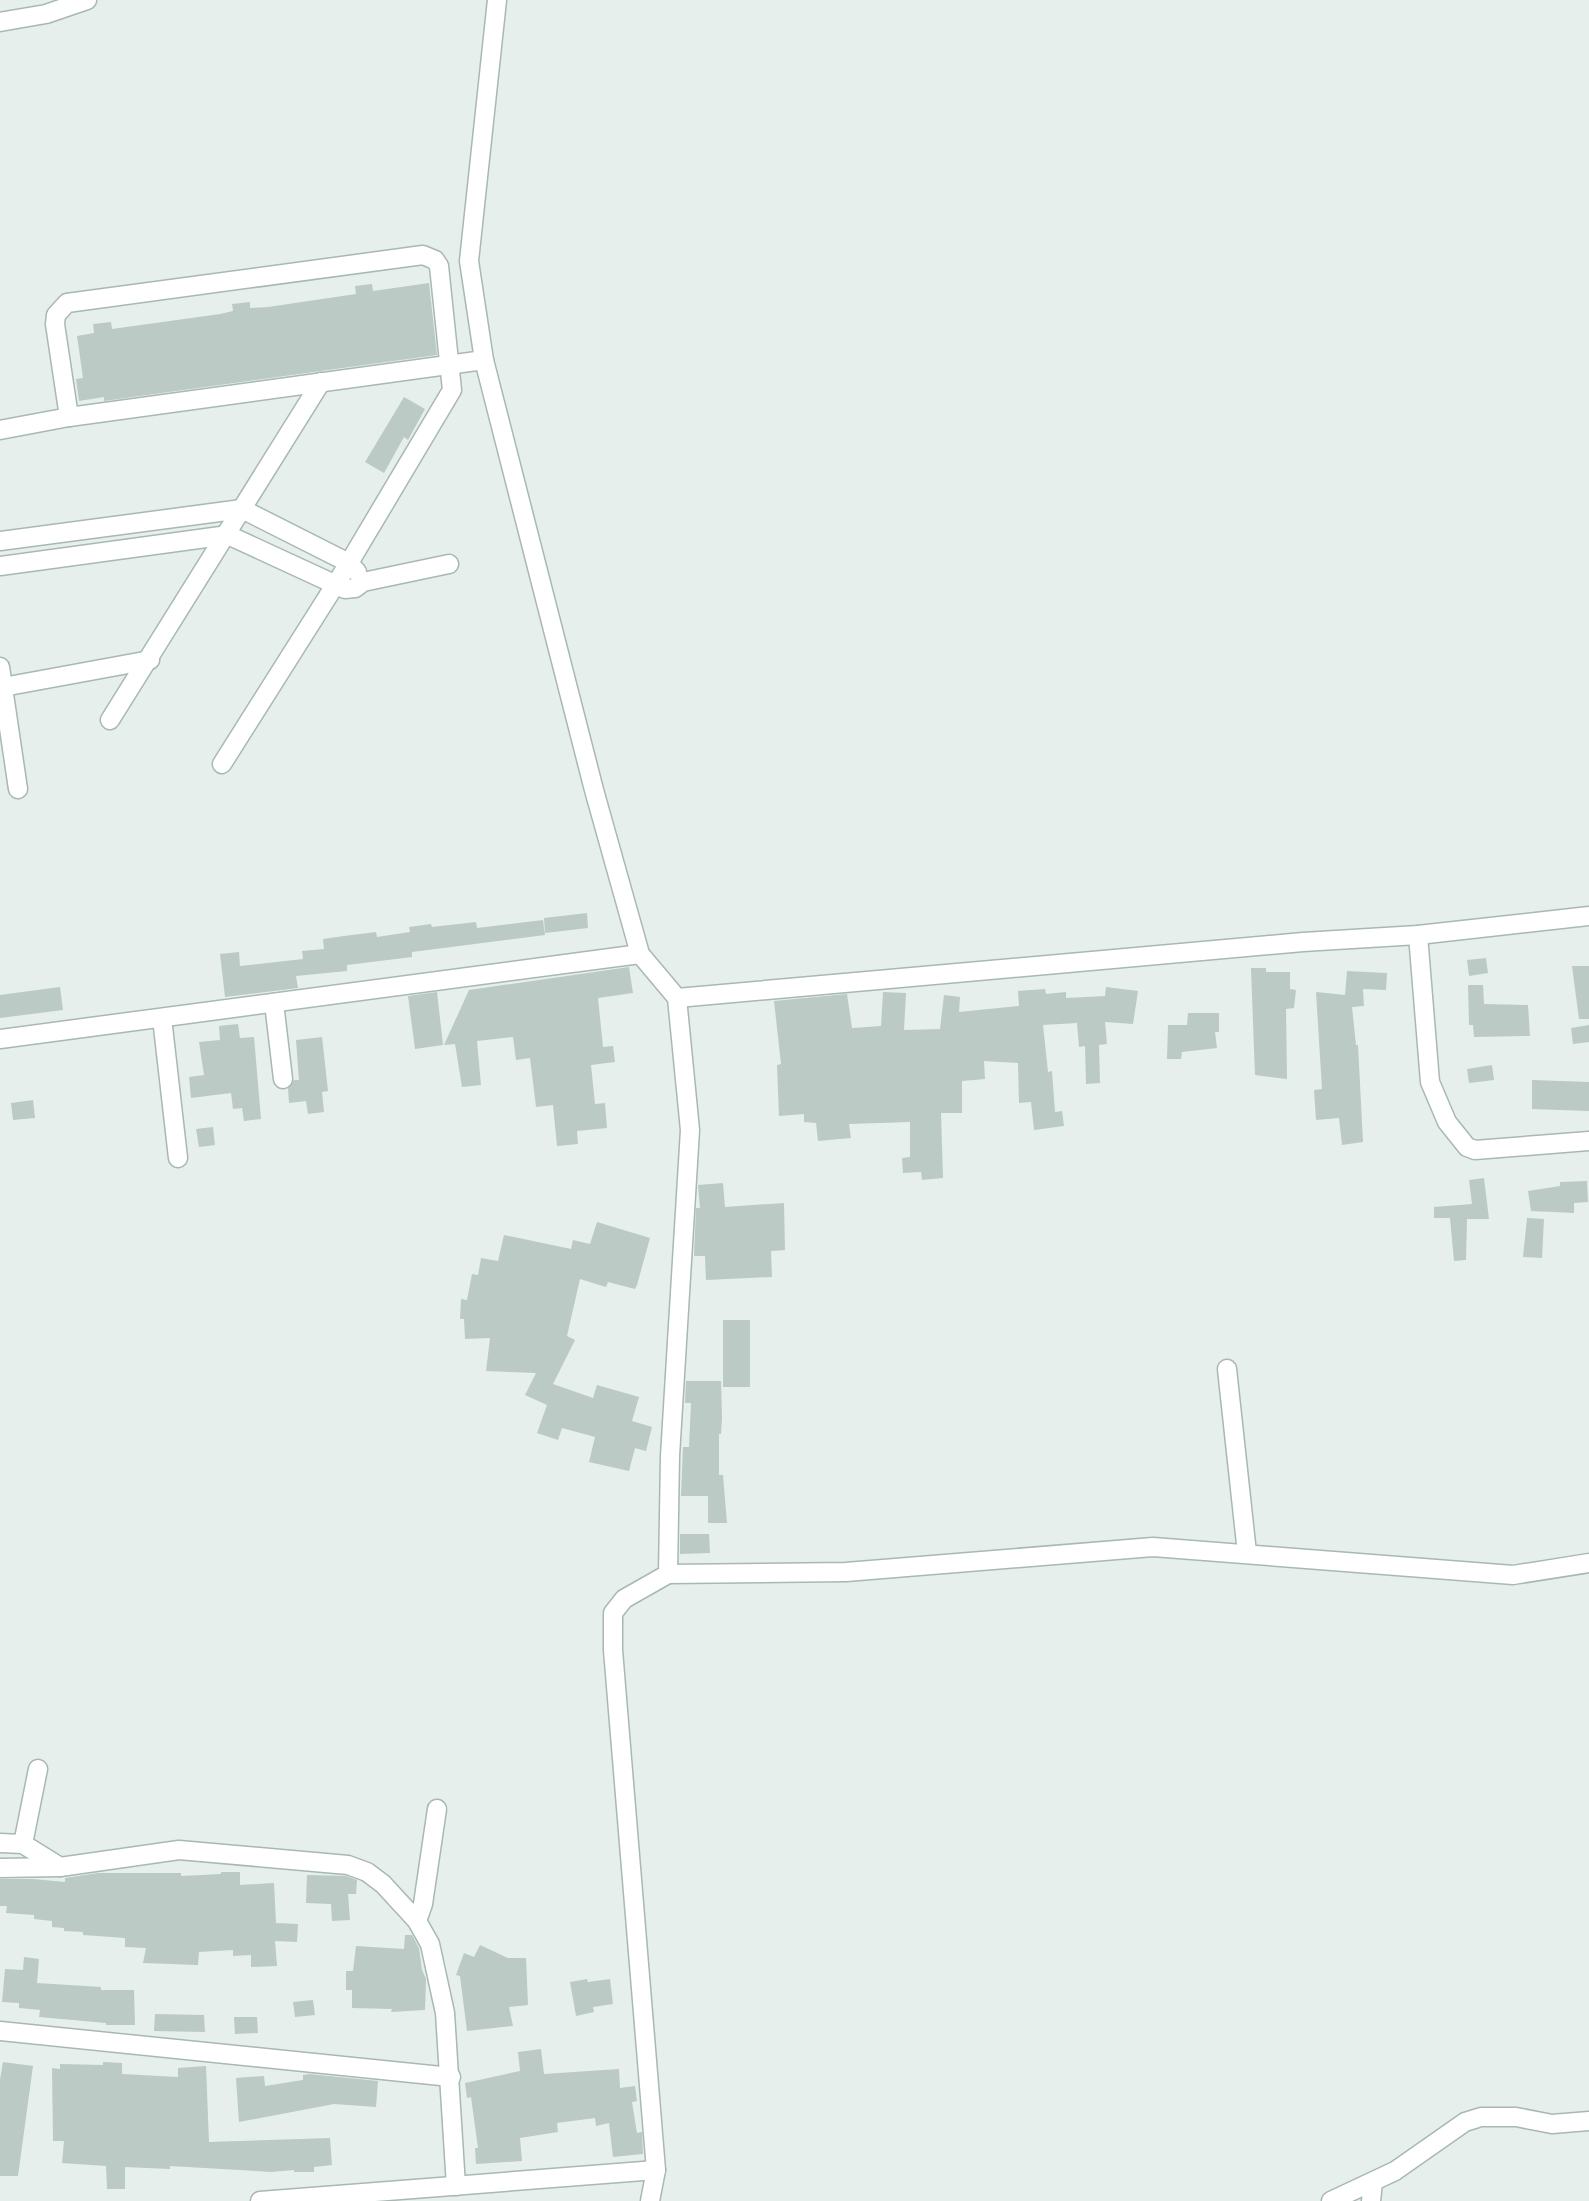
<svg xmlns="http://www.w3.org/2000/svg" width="1589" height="2201" font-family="Commissioner,sans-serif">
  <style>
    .building { fill: #bbcac4 }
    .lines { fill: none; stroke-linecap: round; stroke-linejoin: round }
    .minor-casing { stroke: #a8b8b2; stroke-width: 21 }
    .minor { stroke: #fff; stroke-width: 18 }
  </style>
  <rect width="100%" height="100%" fill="#e6efeb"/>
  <!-- building -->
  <g class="building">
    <polygon points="429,283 437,355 104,401 104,397 79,401 76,379 83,378 77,336 94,333 93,324 111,322 112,329 220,314 233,311 232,304 250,302 250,308 268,307 356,294 355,286 372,284 373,291"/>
    <polygon points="404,397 425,409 408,440 404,437 384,473 365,462"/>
    <polygon points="587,913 588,928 545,933 544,918"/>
    <polygon points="543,920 545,935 412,952 412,957 347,965 347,971 296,976 298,988 225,997 220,954 239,952 240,966 303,959 302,951 324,949 323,939 344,936 376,932 377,937 410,932 409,927 431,924 432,927 476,922 477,928"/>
    <polygon points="1486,958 1488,973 1469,976 1467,960"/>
    <polygon points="1572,966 1589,966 1589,1019 1579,1019"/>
    <polygon points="629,967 633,993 598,998 603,1047 613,1046 615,1062 591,1065 595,1104 605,1103 607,1128 577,1131 578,1144 557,1146 553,1105 536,1107 530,1058 516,1060 513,1037 477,1041 481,1085 462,1087 455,1044 444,1045 469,990"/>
    <polygon points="1251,968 1266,968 1266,972 1290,972 1290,989 1296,990 1294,1008 1286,1009 1287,1079 1255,1075"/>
    <polygon points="1347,971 1387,973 1386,990 1363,989 1364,1006 1352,1007 1356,1045 1358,1045 1363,1142 1342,1145 1339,1118 1316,1120 1314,1090 1322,1089 1316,992 1345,995"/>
    <polygon points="1468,985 1483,985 1484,1004 1528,1005 1530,1036 1474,1037 1473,1025 1469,1025"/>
    <polygon points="60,987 63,1010 0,1018 0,995"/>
    <polygon points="1106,987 1138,991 1133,1024 1105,1022 1107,1044 1099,1045 1100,1083 1086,1084 1085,1046 1079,1047 1077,1023 1043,1025 1048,1072 1052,1071 1055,1112 1062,1111 1064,1126 1034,1130 1031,1102 1019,1103 1018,1063 984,1061 985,1079 962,1081 962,1113 941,1113 943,1178 922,1180 921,1172 903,1173 902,1158 910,1157 910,1122 849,1124 851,1138 818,1141 816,1123 804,1122 804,1114 779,1116 777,1065 781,1064 774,1001 847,994 852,1028 881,1026 883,992 906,993 904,1030 940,1029 944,995 960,997 959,1012 1019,1006 1018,991 1045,989 1046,994 1066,992 1066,998 1105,996"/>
    <polygon points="437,992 443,1045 415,1049 408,996"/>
    <polygon points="1188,1013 1219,1013 1219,1032 1215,1032 1217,1048 1182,1052 1181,1059 1167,1059 1168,1025 1187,1025"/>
    <polygon points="238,1024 240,1038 254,1037 261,1119 244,1121 242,1108 233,1109 231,1093 191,1098 189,1077 204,1075 199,1042 220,1040 219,1026"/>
    <polygon points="1589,1025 1589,1042 1573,1044 1571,1028"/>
    <polygon points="322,1037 328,1091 322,1092 324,1112 308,1114 306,1101 289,1103 288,1089 294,1080 299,1080 296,1040"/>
    <polygon points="1492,1065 1494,1080 1469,1083 1467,1069"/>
    <polygon points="1532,1080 1589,1082 1589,1111 1532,1109"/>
    <polygon points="33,1100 35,1118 13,1120 11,1103"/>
    <polygon points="213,1127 215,1145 199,1147 196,1129"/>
    <polygon points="1484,1178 1489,1219 1467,1219 1466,1260 1454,1261 1450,1218 1434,1218 1434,1207 1472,1204 1469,1180"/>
    <polygon points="1587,1181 1588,1202 1574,1203 1574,1213 1531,1211 1528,1191 1560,1186 1560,1182"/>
    <polygon points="723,1183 725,1207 784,1203 785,1250 771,1251 772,1277 706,1280 705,1256 694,1256 696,1208 700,1208 698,1185"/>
    <polygon points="1527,1218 1544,1219 1542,1258 1523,1257"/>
    <polygon points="597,1222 650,1238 637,1285 635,1289 608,1282 606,1287 580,1279 567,1336 575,1340 553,1384 593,1398 597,1385 639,1397 632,1421 652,1427 646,1451 635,1448 629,1471 589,1462 595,1437 562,1428 558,1440 537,1433 547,1405 525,1395 536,1373 486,1371 490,1338 465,1339 464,1319 460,1319 461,1299 467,1300 472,1274 478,1275 481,1258 498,1261 504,1235 571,1249 573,1240 590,1244"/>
    <rect x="723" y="1320" width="27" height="67"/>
    <polygon points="686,1381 721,1381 722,1418 721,1434 719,1434 719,1475 723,1475 727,1523 708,1523 708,1496 681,1496 683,1447 689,1447 691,1403 685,1403"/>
    <polygon points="680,1534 709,1534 710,1553 680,1554"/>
    <polygon points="221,1872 240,1872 240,1885 274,1883 276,1923 298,1924 297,1942 275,1941 277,1966 251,1967 251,1955 233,1956 233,1950 199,1952 198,1965 143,1963 146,1948 125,1947 125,1938 83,1935 83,1932 64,1931 64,1928 52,1927 52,1921 34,1919 34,1915 6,1913 7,1906 0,1906 0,1879 33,1879 65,1882 65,1878 98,1873 181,1873 181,1876 221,1874"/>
    <polygon points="307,1875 346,1876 357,1880 356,1894 348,1894 350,1920 332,1921 331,1904 306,1903"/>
    <polygon points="405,1935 412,1935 419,1948 422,1970 426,1979 425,2010 391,2012 392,2009 352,2008 352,1990 346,1990 346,1971 353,1971 356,1946 404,1949"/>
    <polygon points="480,1945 508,1958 526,1958 528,2005 509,2007 513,2026 467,2031 460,1976 456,1975 464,1953 474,1957"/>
    <polygon points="24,1957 39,1959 37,1983 101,1987 101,1990 134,1990 135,2025 106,2025 106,2023 39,2017 40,2010 19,2008 19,2003 2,2002 5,1969 23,1970"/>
    <polygon points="587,1979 588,1982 610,1979 613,2004 593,2007 594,2012 576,2016 570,1982"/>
    <polygon points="313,2000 315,2015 295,2017 293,2002"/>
    <polygon points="155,2014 204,2015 205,2032 154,2031"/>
    <polygon points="234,2017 257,2017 258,2033 235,2034"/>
    <polygon points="541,2049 544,2074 619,2069 620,2088 635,2086 637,2101 632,2102 637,2133 642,2132 643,2154 613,2157 609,2123 596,2126 595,2118 557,2123 558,2132 520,2138 522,2161 476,2164 475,2148 478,2148 471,2097 467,2098 465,2083 520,2071 518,2052"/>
    <polygon points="3,2062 33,2066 18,2176 0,2176 0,2080"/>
    <polygon points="103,2062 122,2063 122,2074 178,2077 178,2068 206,2066 209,2142 330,2138 332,2165 314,2167 314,2172 294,2172 294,2170 271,2172 170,2166 170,2169 125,2167 125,2189 107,2189 106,2166 62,2163 64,2141 53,2141 52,2068 60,2069 60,2064 103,2065"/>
    <polygon points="309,2074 378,2081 376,2107 334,2104 239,2122 236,2078 264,2076 265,2086 303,2080 303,2075"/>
  </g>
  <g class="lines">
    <defs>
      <g id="minor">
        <polyline points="497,0 469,261 484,360 594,790 640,954 677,998 690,1130 670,1456 668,1574 624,1599 613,1613 613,1650 656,2170 650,2201"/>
        <polyline points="0,22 46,14 87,0"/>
        <polyline points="69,417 55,324 56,315 67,303 423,255 435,260 439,266 452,390 349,563 222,764"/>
        <polyline points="0,430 69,417 484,360"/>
        <polyline points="0,541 242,509 349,563 357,572"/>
        <polyline points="0,566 228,535 345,589 355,588 363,582 449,564"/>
        <polyline points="0,667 18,789"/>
        <polyline points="3,687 150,660"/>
        <polyline points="110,720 321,382"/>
        <polyline points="1418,935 1430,1082 1447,1122 1467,1147 1475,1150 1589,1141"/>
        <polyline points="677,998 1303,942 1418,935 1589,916"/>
        <polyline points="274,1003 283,1079"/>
        <polyline points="162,1018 178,1158"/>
        <polyline points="0,1039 640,954"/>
        <polyline points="1227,1369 1247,1553"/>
        <polyline points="668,1574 846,1572 1153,1547 1513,1575 1589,1563"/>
        <polyline points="0,1843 23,1844 60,1867 179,1850 348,1865 367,1872 383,1884 417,1921 430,1944 445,2013 456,2186"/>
        <polyline points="23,1844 38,1769"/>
        <polyline points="0,1868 60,1867"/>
        <polyline points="417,1921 423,1904 437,1809"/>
        <polyline points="0,2031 451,2077"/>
        <polyline points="260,2201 656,2170"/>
        <polyline points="1331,2201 1395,2171 1465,2122 1481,2117 1516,2117 1552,2124 1589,2121"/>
        <polyline points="1371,2201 1373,2182"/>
      </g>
    </defs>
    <!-- minor casing -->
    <use href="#minor" class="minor-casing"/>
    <!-- minor -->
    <use href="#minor" class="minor"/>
  </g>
</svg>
